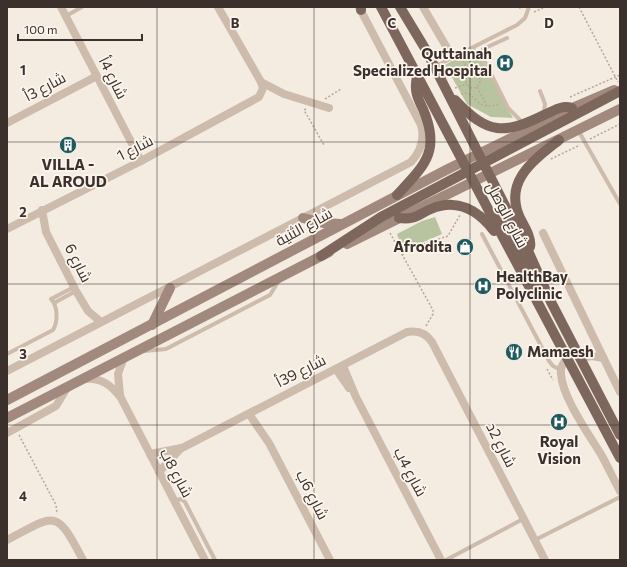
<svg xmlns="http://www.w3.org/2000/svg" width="627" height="567" font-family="Commissioner,Cairo,sans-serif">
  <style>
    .green { fill: #b8c4a0 }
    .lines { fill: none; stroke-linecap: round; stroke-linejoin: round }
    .path { stroke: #b9a596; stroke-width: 1.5; stroke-dasharray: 2 2; stroke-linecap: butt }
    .lane { stroke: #cdbbac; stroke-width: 4 }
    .street { stroke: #cdbbac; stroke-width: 8 }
    .secondary { stroke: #a18a7d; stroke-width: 10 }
    .primary { stroke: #7d675c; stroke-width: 10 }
    .grid { fill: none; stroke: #3b302b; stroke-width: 1; stroke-opacity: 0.55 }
    .labels { text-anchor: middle; stroke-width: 3.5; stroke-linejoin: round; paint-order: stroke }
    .poi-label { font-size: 15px; font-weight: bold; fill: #3b302b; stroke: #fbf5ee; text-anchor: end }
    .street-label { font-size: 15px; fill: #3b302b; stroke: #fbf5ee }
    .grid-label { font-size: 13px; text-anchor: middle; font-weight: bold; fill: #3b302b; stroke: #fbf5ee; stroke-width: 3.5; stroke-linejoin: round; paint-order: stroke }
  </style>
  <rect width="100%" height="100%" fill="#f4ebe1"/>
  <!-- green -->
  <g class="green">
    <polygon points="475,48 513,118 491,117 467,104 445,65"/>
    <polygon points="435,217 442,234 403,251 397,234 422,221"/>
  </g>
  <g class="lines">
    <!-- path -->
    <g class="path">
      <polyline points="519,7 522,10"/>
      <polyline points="579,7 618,82"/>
      <polyline points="534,12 545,7"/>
      <polyline points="463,60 470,74"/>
      <circle cx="473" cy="81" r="7"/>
      <polyline points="477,87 487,106"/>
      <polyline points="455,88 467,84"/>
      <path d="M461 94 468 93C482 104 480 109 500 104"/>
      <polyline points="570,97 620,75"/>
      <polyline points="325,99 341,89"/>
      <polyline points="306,109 304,110 324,145"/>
      <polyline points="590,139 620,124"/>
      <polyline points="551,159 580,145"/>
      <polyline points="390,233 433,310 433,314 426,326"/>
      <polyline points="402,255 414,247 448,236 460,215"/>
      <polyline points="547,369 553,380"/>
      <polyline points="19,435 56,505 57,514"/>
    </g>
    <!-- lane -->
    <g class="lane">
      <polyline points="66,16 82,7"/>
      <polyline points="507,38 483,49 481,54 508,108 522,122"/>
      <polyline points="436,66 517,25 525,18 529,7"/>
      <polyline points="540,91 545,104 544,113"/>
      <polyline points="578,130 620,204"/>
      <polyline points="482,234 549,361 553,366 561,370"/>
      <polyline points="54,303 76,291"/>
      <polyline points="144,351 166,349 270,295 280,279"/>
      <path d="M7 354 53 330C58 322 58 306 51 299L74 287"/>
      <polyline points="174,501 181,499 185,502 215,560"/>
      <polyline points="535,540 620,497"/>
      <polyline points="446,560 523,519"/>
    </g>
    <!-- street -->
    <g class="street">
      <polyline points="61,7 141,161"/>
      <polyline points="423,7 453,58"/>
      <polyline points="261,82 284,94 329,108"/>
      <polyline points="7,123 97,76"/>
      <polyline points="42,210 46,232 76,291 88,311 101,322"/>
      <polyline points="7,229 141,161 259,97 263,88 261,82 218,7"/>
      <polyline points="543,233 620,392"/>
      <path d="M568 358C563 363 560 367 561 374 562 397 590 436 602 456 608 467 614 480 620 491"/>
      <polyline points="580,358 592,356 603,358"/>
      <polyline points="343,366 356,397 441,560"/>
      <polyline points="336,369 349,388"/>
      <path d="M7 371 411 162C421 151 425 139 421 125L359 7"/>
      <path d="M84 379C101 377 111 385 121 398L205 560"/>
      <polyline points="120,395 118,374 124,357"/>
      <polyline points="249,414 269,443 330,560"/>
      <polyline points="7,433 56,406 67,388"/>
      <path d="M150 454 182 448 407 332C418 330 426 333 432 342L545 560"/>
      <polyline points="159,472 181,448"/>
      <path d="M7 540C56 514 56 508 83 560"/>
    </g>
    <!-- secondary -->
    <g class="secondary">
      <polyline points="303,218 323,223 341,224"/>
      <polyline points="347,244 620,109"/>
      <polyline points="152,325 170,288"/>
      <polyline points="7,400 448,169 572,108 614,90"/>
      <polyline points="7,418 329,252"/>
    </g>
    <!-- primary -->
    <g class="primary">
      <polyline points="381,7 620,458"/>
      <polyline points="400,7 426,50 529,253 551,302 620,435"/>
      <polyline points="361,10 361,7"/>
      <path d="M455 100C488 135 504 135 546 114 555 110 562 105 572 108"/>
      <path d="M397 195C425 165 441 151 423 109 417 97 414 90 417 77"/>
      <polyline points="499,217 523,262 537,283"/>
      <path d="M399 218C415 220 417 215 431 209 457 198 478 210 494 231"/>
      <path d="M530 247C532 238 524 226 520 218 503 181 534 160 559 140"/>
      <polyline points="321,256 381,217 620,91"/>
    </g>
  </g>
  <!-- grid -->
  <path class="grid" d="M157 7V560M314 7V560M470 7V560M7 142H620M7 284H620M7 425H620"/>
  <!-- icons -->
  <defs>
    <symbol id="hospital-disc" viewBox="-11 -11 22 22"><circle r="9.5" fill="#1f5a5e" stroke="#fbf5ee"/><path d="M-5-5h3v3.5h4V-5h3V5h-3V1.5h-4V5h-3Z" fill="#fff"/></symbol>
    <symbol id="building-disc" viewBox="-11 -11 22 22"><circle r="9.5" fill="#1f5a5e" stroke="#fbf5ee"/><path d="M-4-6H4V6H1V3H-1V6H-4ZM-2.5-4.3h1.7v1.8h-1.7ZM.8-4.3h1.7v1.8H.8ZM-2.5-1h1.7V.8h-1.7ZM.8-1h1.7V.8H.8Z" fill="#fff"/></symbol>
    <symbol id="shop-disc" viewBox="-11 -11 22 22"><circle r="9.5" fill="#1f5a5e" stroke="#fbf5ee"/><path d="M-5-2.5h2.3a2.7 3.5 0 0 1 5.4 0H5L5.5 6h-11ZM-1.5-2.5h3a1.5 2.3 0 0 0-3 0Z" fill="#fff"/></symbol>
    <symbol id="restaurant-disc" viewBox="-11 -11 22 22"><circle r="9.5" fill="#1f5a5e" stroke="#fbf5ee"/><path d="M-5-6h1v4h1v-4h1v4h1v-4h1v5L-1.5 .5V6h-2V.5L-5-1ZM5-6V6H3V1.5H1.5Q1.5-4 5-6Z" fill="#fff"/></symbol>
  </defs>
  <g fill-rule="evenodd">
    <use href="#hospital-disc" x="495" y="53" width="20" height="20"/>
    <use href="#building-disc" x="58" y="135" width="20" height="20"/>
    <use href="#shop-disc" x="455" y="237" width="20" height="20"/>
    <use href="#hospital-disc" x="473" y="276" width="20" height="20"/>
    <use href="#restaurant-disc" x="504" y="342" width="20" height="20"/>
    <use href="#hospital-disc" x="549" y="412" width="20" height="20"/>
  </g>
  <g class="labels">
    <!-- poi labels -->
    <g class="poi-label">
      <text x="492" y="59">Quttainah<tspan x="492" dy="17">Specialized Hospital</tspan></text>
      <text x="68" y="170" text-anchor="middle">VILLA -<tspan x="68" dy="17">AL AROUD</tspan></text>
      <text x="452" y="252">Afrodita</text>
      <text x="496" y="282" text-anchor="start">HealthBay<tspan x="496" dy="17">Polyclinic</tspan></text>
      <text x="527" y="357" text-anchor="start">Mamaesh</text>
      <text x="559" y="447" text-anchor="middle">Royal<tspan x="559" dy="17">Vision</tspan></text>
    </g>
    <!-- street labels -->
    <g class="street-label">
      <text transform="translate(113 78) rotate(63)" y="5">شارع 4أ</text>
      <text transform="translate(45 87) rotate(-28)" y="5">شارع 3أ</text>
      <text transform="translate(135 148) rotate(-27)" y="5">شارع 1</text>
      <text transform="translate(507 215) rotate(62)" y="5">شارع الوصل</text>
      <text transform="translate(304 227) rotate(-29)" y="5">شارع الثنية</text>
      <text transform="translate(78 263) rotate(63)" y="5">شارع 6</text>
      <text transform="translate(301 371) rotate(-27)" y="5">شارع 39أ</text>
      <text transform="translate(501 445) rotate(63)" y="5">شارع 2د</text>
      <text transform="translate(410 472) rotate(62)" y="5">شارع 4ب</text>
      <text transform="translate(176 473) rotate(62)" y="5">شارع 8ب</text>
      <text transform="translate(312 495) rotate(63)" y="5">شارع 6ب</text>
    </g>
  </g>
  <g class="grid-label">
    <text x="235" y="28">B</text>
    <text x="392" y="28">C</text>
    <text x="549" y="28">D</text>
    <text x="23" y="75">1</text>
    <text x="23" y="217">2</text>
    <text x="23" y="359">3</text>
    <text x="23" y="501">4</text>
  </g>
  <!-- border -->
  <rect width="627" height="567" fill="none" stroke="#3b302b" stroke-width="16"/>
  <!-- scale -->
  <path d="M18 34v6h124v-6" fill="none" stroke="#3b302b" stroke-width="2"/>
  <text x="24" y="34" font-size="12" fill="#3b302b" stroke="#fbf5ee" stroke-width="3" paint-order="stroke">100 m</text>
</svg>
